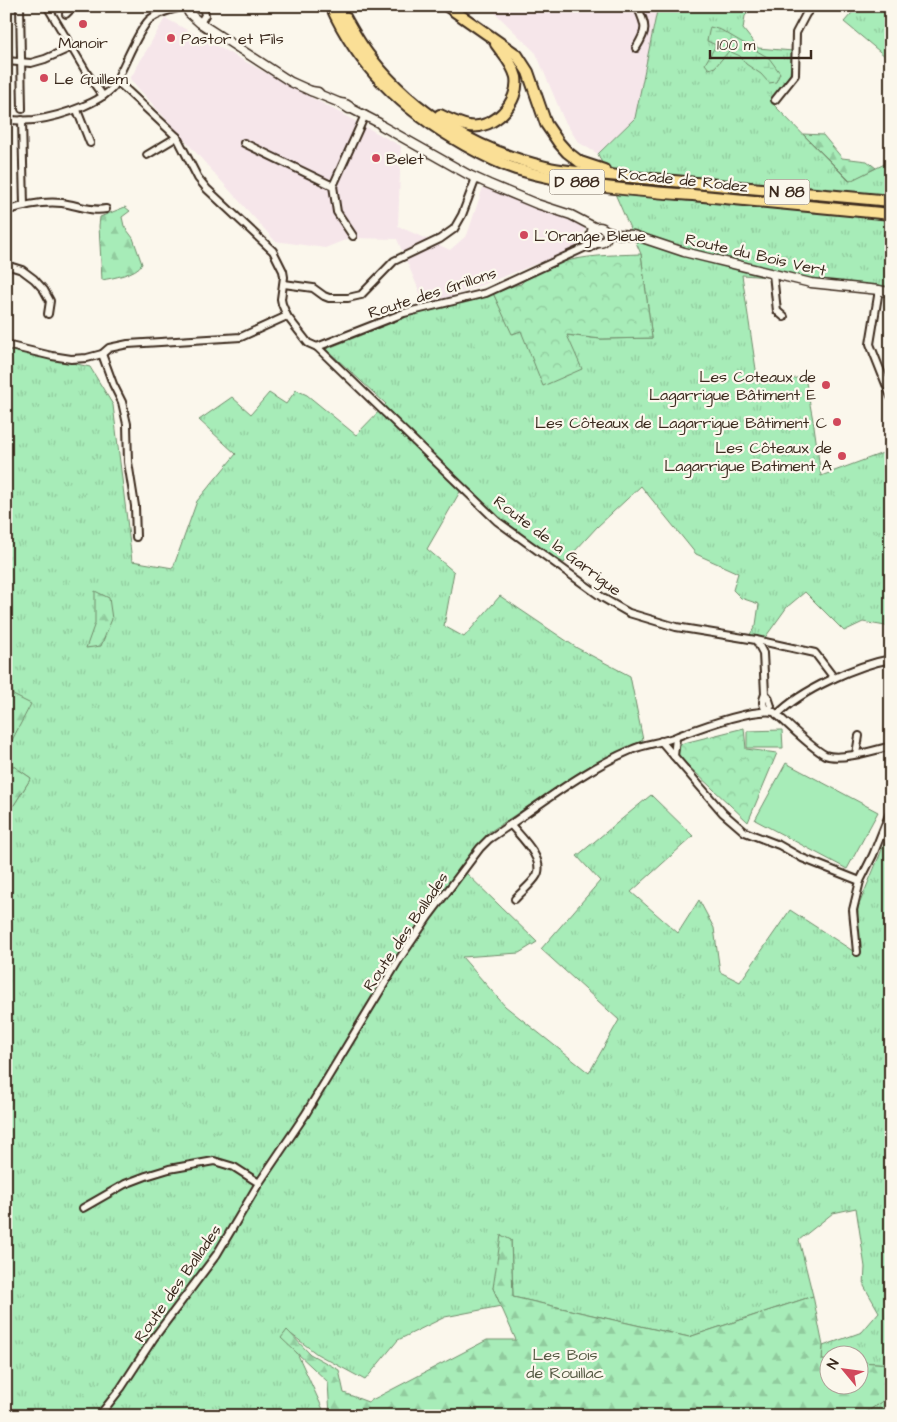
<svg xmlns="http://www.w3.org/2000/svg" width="897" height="1422" font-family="'Architects Daughter',sans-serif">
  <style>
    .built { fill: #f6e6ea }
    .grass { fill: url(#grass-tufts); stroke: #718b6b }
    .forest { fill: url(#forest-firs); stroke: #718b6b }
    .wetland { fill: url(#wetland-marsh); stroke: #718b6b }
    .park { fill: url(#park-crowns); stroke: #718b6b }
    .pitch { fill: #a7ecb8; stroke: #718b6b }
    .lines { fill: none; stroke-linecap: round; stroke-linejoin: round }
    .minor-casing { stroke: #3b2a1e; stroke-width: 10 }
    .tertiary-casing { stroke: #3b2a1e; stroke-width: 11 }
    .trunk-casing { stroke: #3b2a1e; stroke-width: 14 }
    .minor { stroke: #fbf7ec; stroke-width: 6 }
    .tertiary { stroke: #fbf7ec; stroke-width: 8 }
    .trunk { stroke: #fadf96; stroke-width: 10 }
    .poi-dot { fill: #d1495b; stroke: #fbf7ec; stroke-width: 2 }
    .labels { text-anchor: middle; stroke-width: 4.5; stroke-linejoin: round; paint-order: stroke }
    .shield { fill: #fbf7ec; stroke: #75685c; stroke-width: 1 }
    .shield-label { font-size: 15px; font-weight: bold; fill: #3b2a1e }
    .poi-label { font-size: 16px; fill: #3b2a1e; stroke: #fbf7ec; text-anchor: start }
    .street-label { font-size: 16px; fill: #3b2a1e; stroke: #fbf7ec }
    .park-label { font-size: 16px; fill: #565a44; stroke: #fbf7ec }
  </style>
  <defs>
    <pattern id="grass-tufts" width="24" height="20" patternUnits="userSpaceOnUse" patternTransform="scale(1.25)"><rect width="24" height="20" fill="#a7ecb8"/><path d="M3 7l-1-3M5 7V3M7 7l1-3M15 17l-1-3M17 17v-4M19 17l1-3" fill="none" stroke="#91cb9e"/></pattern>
    <pattern id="forest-firs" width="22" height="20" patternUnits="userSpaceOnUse" patternTransform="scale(1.25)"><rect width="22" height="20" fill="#a7ecb8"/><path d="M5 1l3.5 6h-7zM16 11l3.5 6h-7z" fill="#91cb9e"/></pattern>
    <pattern id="wetland-marsh" width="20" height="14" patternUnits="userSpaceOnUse" patternTransform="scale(1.25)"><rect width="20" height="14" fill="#a7ecb8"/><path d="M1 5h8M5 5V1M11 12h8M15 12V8" fill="none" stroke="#91cb9e"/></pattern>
    <pattern id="park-crowns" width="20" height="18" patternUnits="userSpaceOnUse" patternTransform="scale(1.25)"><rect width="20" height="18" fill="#a7ecb8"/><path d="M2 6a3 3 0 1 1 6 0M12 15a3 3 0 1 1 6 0" fill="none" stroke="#91cb9e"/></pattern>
  </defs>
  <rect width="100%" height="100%" fill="#fbf7ec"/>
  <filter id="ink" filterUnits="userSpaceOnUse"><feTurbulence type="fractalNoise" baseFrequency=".02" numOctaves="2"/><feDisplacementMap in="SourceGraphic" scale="10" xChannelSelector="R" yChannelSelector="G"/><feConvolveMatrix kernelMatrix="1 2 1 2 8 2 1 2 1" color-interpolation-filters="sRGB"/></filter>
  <g filter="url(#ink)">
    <!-- built -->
    <g class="built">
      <polygon points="488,6 658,6 635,118 598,154 578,142 564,120 536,53"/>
      <polygon points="165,18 401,146 398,226 450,250 467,235 483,187 585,226 583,246 442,300 424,302 397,239 350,238 325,248 275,241 130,79"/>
    </g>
    <!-- grass -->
    <g class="grass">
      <polygon points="658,6 754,6 745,16 743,29 758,48 793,51 790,74 771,102 849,181 891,161 891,286 742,275 758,383 805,377 814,426 821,476 891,450 891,627 863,622 844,631 805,592 787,607 764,639 749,636 756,625 759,604 741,598 733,590 738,573 696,554 641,486 597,527 564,563 499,523 461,490 427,549 454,572 444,626 464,637 500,596 577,648 630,676 643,740 581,771 488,833 462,869 537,942 519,953 462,957 505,1006 589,1073 619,1020 541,949 600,881 577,856 651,795 693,836 631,892 678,933 699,900 714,928 720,972 740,982 790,910 856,953 858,907 891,828 891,1364 860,1362 860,1354 830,1354 829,1361 822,1360 823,1346 862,1332 879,1312 864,1286 865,1267 856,1208 833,1213 799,1240 813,1296 689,1337 513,1297 511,1240 493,1288 501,1306 445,1317 398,1340 365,1380 317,1354 287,1331 326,1416 6,1416 6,806 14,805 31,778 6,761 6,739 10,741 13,695 6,668 6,348 90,367 113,405 132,561 173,568 197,501 236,454 199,420 232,397 251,414 269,393 286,404 296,390 307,395 356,435 386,404 326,349 409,316 493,293 513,334 521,330 601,339 652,338 641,254 598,154 635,118"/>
      <polygon points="858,6 891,6 891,61 844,22"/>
      <polygon points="891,1395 891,1416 861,1416"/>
    </g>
    <!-- forest -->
    <g class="forest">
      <polygon points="803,134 823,135 842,158 867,161 876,168 850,181"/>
      <path d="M125 207 130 211 122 217 124 226 133 238 142 264C136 274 113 278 102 280L99 226 100 217Z"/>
      <polygon points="95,591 109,598 112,619 101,646 86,648 95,623"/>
      <polygon points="6,668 13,695 31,704 11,742 6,739"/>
      <polygon points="6,761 31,778 14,805 6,806"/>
      <polygon points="501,1235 511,1240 513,1297 689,1337 813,1296 823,1346 822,1360 829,1361 830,1384 860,1384 860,1362 891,1364 891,1395 861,1416 330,1416 328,1382 281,1338 287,1330 310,1354 339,1370 344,1393 368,1402 487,1340 516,1340 493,1288"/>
    </g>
    <!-- wetland -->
    <polygon class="wetland" points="710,27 721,30 769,58 780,73 776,82 769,83 761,74 746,64 740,56 729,51 715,67 709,69 705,64 716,45 707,41"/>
    <!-- park -->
    <g class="park">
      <path d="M641 254 652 338 601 339 567 335 582 369 543 386 521 331 512 334 493 293C504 291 512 285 521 284L524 280C535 275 545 268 556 264 584 255 612 255 641 254Z"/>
      <polygon points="744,728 746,749 777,753 748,822 678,756 680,744"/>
    </g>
    <!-- pitch -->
    <g class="pitch">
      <polygon points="782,730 783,748 747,748 747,731"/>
      <polygon points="786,763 878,812 847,869 755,820"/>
    </g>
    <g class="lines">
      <defs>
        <g id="minor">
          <polyline points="20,6 22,109"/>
          <polyline points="47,6 88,75 103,96"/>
          <polyline points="66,14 74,6"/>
          <polyline points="200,23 205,15 203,6"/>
          <path d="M636 48C648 29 646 26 637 6"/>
          <polyline points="6,61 31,63 45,59 72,47"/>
          <polyline points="118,82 177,137 198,178 207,189 273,251 283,271 284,277 281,299 282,304 287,316 308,343 317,347 404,313 486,293 586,247 590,248 598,243"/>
          <polyline points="775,100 795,75 796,33 806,14 813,6"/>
          <polyline points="77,110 90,143"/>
          <path d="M6 120C15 120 25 121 34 120 56 117 116 101 119 75 127 60 138 31 149 20 158 12 174 9 186 6"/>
          <polyline points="22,120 24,206"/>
          <polyline points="244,143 333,186 365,115"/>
          <polyline points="147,155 177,137"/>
          <polyline points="333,186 337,212 353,236"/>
          <path d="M6 211C24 205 43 201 62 203 77 205 91 212 106 209"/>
          <polyline points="586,247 592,238"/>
          <polyline points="6,265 22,270 34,279 44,290 50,301 48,314"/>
          <polyline points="773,274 777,311 784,317"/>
          <polyline points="284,284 313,288 324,296 329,298 348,298 361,295 394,261 440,239 454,229 462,215 476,178"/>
          <polyline points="879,290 870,344 891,397"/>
          <polyline points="6,345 52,356 71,359 87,358 102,354 109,348 128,344 241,337 287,316"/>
          <polyline points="317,347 497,521 603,598 629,613 676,627 756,640 815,653 834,678"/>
          <polyline points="102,354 113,384 122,402 127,424 128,462 135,506 136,537"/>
          <path d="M756 640 763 653 765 694C762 701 762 705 767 711L771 706 768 697 765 694"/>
          <path d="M777 715C801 690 857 665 891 659"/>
          <polyline points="661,741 723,813 745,832 779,845 802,858 860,881"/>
          <polyline points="856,754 859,736"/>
          <polyline points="674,756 676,738"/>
          <path d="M511 825C520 836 545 859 537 875 533 883 521 892 515 899"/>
          <polyline points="857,952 853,910 860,881 873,855 891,810"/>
          <polyline points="83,1208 125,1184 146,1176 169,1169 214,1161 234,1167 259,1183"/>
          <path d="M99 1416 121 1388 153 1339 217 1254 259 1183 305 1115 400 958 428 917 480 848 489 839C536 808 579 772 631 750 646 743 663 743 678 736 699 728 752 708 774 712 788 724 810 747 825 755 840 761 875 750 891 746"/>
        </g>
        <g id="tertiary">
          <polyline points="186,6 189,13 200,23 291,82 311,91"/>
          <polyline points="320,94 318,92 311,91 340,103"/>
          <path d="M352 109H349L340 103C344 103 349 105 352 109L379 123 382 126 469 175 489 184 537 204 571 215 596 228"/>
          <circle cx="599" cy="235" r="8"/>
          <polyline points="605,230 618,234 633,235 684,252 811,283 879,290 891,293"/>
        </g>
        <g id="trunk">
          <path d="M331 6C358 67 407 113 465 145 481 154 498 163 516 169 576 187 641 191 703 196 765 202 828 208 891 214"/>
          <path d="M339 6C349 24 358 42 371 58 414 114 478 151 546 167 559 171 573 171 587 173L891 201"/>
          <polyline points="447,6 517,55 528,72 546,124 559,143 567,152 580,162 604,170"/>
          <path d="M440 115C448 119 459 124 469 126 494 130 520 102 516 77 513 64 503 54 496 44"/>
        </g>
      </defs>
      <!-- minor casing -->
      <use href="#minor" class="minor-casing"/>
      <!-- tertiary casing -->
      <use href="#tertiary" class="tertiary-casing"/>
      <!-- trunk casing -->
      <use href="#trunk" class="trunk-casing"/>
      <!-- minor -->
      <use href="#minor" class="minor"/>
      <!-- tertiary -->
      <use href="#tertiary" class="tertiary"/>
      <!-- trunk -->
      <use href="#trunk" class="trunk"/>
    </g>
  </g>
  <!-- markers -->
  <g class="poi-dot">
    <circle cx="83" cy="24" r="5"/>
    <circle cx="171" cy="38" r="5"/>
    <circle cx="44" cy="78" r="5"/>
    <circle cx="376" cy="158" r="5"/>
    <circle cx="524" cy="235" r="5"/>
    <circle cx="826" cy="385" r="5"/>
    <circle cx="837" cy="422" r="5"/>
    <circle cx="842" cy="456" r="5"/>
  </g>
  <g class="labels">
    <!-- shield labels -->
    <g class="shield">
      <rect x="549.5" y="169.5" width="55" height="25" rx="4"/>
      <rect x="764.5" y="179.5" width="45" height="25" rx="4"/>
    </g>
    <g class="shield-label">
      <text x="577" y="187">D 888</text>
      <text x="787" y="197">N 88</text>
    </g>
    <!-- poi labels -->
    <g class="poi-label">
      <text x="181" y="44">Pastor et Fils</text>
      <text x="83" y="48" text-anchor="middle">Manoir</text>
      <text x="54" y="84">Le Guillem</text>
      <text x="386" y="164">Belet</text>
      <text x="534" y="241">L'Orange Bleue</text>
      <text x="816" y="382" text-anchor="end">Les Coteaux de<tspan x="816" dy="18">Lagarrigue Bâtiment E</tspan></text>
      <text x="827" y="428" text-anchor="end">Les Côteaux de Lagarrigue Bâtiment C</text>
      <text x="832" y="453" text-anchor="end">Les Côteaux de<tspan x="832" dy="18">Lagarrigue Batiment A</tspan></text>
    </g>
    <!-- street labels -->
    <g class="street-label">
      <text transform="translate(683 179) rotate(6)" y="6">Rocade de Rodez</text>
      <text transform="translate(756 254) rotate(13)" y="6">Route du Bois Vert</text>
      <text transform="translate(432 292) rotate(-18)" y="6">Route des Grillons</text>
      <text transform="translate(558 545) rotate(37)" y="6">Route de la Garrigue</text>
      <text transform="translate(405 931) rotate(-56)" y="6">Route des Ballades</text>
      <text transform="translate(177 1283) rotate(-55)" y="6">Route des Ballades</text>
    </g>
    <!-- park labels -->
    <g class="park-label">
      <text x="565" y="1360">Les Bois<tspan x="565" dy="18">de Rouillac</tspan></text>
    </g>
  </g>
  <!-- margin -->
  <rect width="897" height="1422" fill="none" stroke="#fbf7ec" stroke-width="25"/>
  <rect x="12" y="12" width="872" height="1397" fill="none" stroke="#3b2a1e" stroke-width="2" filter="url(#ink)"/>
  <!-- north arrow -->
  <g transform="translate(844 1370) rotate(299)"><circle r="24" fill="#fbf7ec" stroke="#aea59a"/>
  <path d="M0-4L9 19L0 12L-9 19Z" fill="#d1495b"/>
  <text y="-8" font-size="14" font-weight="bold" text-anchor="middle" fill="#3b2a1e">N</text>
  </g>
  <!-- scale -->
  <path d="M710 50v8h101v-8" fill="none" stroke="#3b2a1e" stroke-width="2.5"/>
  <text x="717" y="50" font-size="15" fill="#3b2a1e" stroke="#fbf7ec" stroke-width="4" paint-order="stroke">100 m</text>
</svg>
